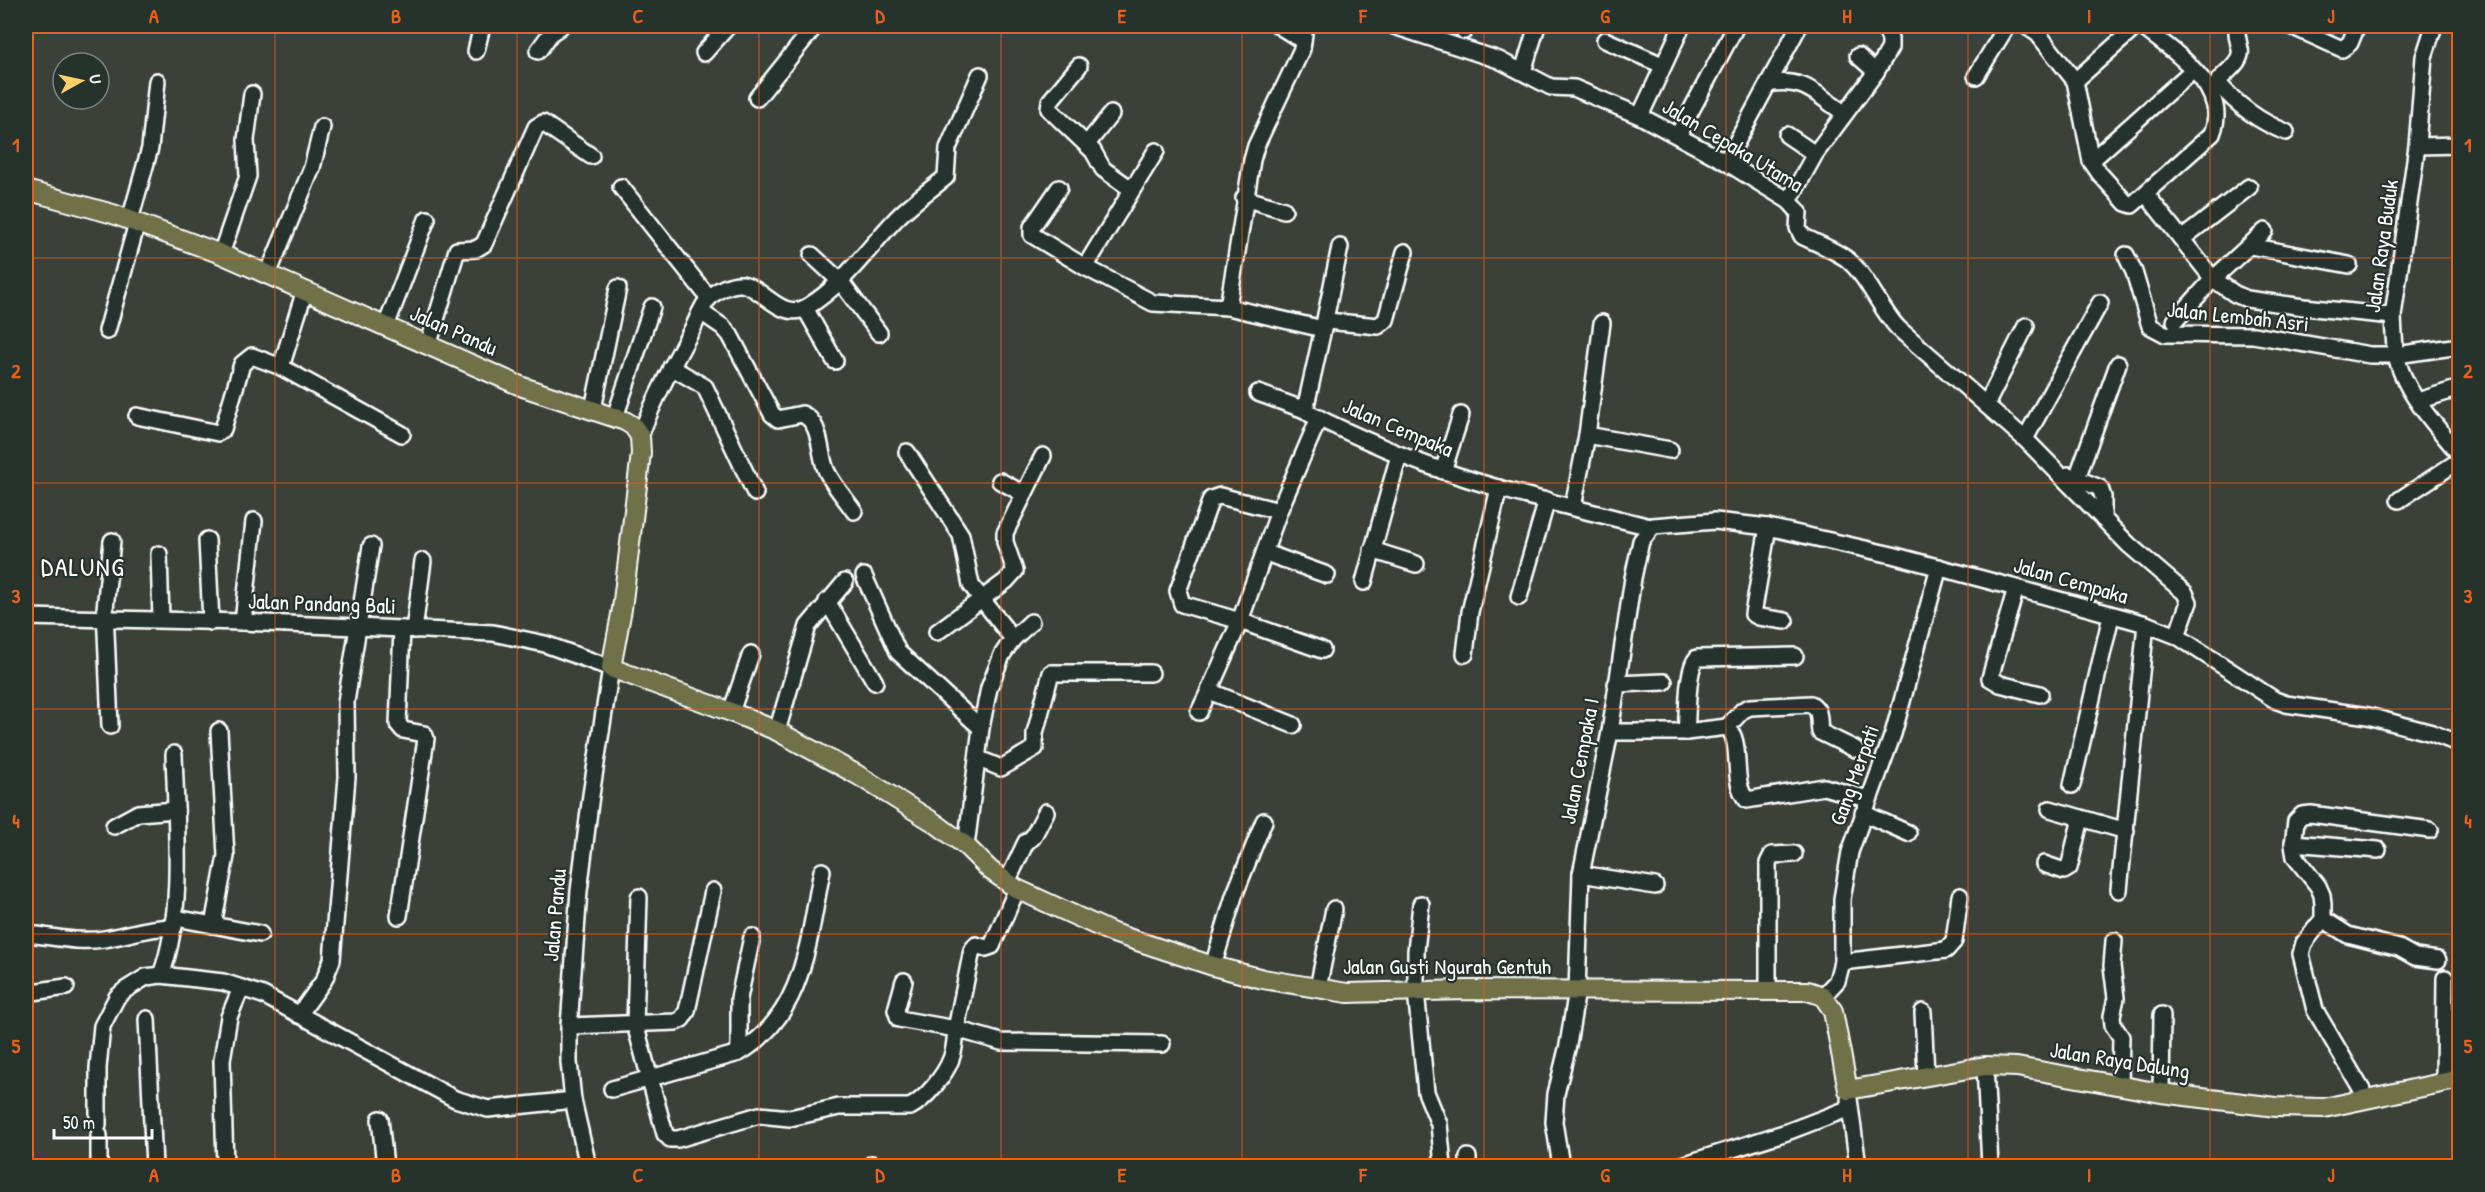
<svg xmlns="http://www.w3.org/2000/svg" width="2485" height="1192" font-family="'Patrick Hand',sans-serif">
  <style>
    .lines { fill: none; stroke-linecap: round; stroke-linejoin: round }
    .minor-casing { stroke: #fff; stroke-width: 20 }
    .major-casing { stroke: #fff; stroke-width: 22 }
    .minor { stroke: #26332d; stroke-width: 15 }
    .major { stroke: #6f704a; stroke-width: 18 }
    .grid { fill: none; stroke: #e96118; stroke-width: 1.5; stroke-opacity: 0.55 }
    .labels { text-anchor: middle; stroke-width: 4.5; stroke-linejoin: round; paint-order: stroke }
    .street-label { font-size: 22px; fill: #fff; stroke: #26332d }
    .quarter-label { font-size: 26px; letter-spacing: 1.5px; fill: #fff; stroke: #26332d }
    .neatline { fill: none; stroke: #e96118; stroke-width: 2 }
    .grid-label { font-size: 20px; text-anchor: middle; font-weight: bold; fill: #e96118 }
  </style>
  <rect width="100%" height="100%" fill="#3b4139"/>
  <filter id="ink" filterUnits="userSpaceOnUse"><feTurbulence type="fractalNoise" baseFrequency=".0167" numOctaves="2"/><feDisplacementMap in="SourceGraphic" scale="12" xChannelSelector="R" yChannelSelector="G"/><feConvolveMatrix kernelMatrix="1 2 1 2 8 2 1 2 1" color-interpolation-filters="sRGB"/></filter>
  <g filter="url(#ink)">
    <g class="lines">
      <defs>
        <g id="minor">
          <polyline points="1279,26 1303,41"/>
          <path d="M1394 26 1499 60 1551 87 1574 88 1640 116 1726 162 1789 201 1799 212 1798 228 1802 236C1816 243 1835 250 1848 260 1869 278 1879 308 1898 328L2025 439 2129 545 2185 593 2189 602 2177 636"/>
          <path d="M2026 26 2038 34 2075 81 2091 161 2100 174 2126 203 2132 205 2212 134C2232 87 2171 50 2141 26"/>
          <path d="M2237 26C2236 35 2238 40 2240 49 2243 61 2226 72 2219 80L2218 83C2236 104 2260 122 2286 132"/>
          <polyline points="2291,26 2342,49 2350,43 2357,26"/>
          <path d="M2434 26 2424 57 2417 146 2393 316C2394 335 2394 354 2401 371 2413 402 2439 429 2460 455"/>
          <polyline points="1464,31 1466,26"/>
          <polyline points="1605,40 1662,65"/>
          <polyline points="476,51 482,26"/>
          <polyline points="538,51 551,33 561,26"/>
          <polyline points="704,53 728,26"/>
          <polyline points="1858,56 1876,72"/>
          <polyline points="1079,66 1050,101 1049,109 1093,151 1103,169 1131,189"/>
          <polyline points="1523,71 1537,26"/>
          <polyline points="1976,76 2007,26"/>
          <polyline points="2075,81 2137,26"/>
          <path d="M1768 84C1804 77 1816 94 1844 113"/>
          <polyline points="757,98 815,26"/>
          <polyline points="1640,116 1682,26"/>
          <polyline points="1678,135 1736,26"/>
          <polyline points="1787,135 1815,154"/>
          <polyline points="1087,144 1111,114"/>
          <polyline points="2417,146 2460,145"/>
          <path d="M1156 151 1085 267 1153 303 1228 307 1323 329 1305 410 1310 414C1353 435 1397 455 1441 470 1509 494 1581 509 1650 527"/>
          <polyline points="2091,161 2193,70"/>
          <polyline points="1726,162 1799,26"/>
          <polyline points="621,187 709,298"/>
          <polyline points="1059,188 1032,227 1032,235 1085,267"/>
          <polyline points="2146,194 2213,279 2235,294 2247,299 2304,307 2393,316"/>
          <polyline points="1244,198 1284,210"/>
          <polyline points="1789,201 1815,154 1876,72 1890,48 1890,39 1884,26"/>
          <polyline points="130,220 150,148 157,81"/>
          <polyline points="2183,238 2249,187"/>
          <polyline points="2250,246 2349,265"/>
          <polyline points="221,254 248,176 246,140 252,94"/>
          <polyline points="812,255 841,282 879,333"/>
          <polyline points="2126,255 2134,272 2150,326 2165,334 2253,335 2370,355 2396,355 2460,346"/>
          <polyline points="268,274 312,168 322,127"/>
          <polyline points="1228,307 1252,160 1256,146 1302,49 1305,26"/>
          <polyline points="805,308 835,361"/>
          <path d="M701 312 723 327 730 335 772 414 778 419 802 414C823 423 818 454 827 472 834 486 845 498 854 511"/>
          <polyline points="1327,321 1378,326 1386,320 1405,252"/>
          <polyline points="2175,321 2213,279 2265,231"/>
          <polyline points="386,326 427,219"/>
          <polyline points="1323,329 1340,247"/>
          <polyline points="107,331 137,223"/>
          <polyline points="428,346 457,250 476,249 484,244 536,127 543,123 591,156"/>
          <polyline points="281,367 305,290"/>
          <polyline points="671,367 705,387 755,493"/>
          <polyline points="1258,393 1305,410"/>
          <polyline points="2418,401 2460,388"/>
          <polyline points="1986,405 2026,326"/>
          <polyline points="593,409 618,288"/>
          <polyline points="137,416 218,433 223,429 242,364 252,356 281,367 402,434"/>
          <polyline points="615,417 652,307"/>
          <polyline points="1587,435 1670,450"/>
          <path d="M640 436C655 397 674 362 694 326 698 317 703 304 709 298 716 290 732 283 742 284 764 288 782 322 807 307 843 285 866 251 894 221 910 204 929 191 946 177L948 148 980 75"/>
          <polyline points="2025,439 2100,303"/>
          <polyline points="907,452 961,535 971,585 1013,639"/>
          <polyline points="1443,471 1461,415"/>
          <polyline points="2068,475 2100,488 2103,497 2103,519"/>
          <polyline points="2077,478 2118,364"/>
          <polyline points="1000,481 1024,494"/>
          <polyline points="2399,500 2460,460"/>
          <polyline points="1573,507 1587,435 1602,323"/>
          <polyline points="1279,511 1220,496 1211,499 1178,591 1182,604 1240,621 1279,511 1319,418"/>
          <polyline points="1768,527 1753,614 1759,617 1785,621"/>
          <polyline points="207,540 211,622"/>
          <polyline points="1372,550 1416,564"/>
          <polyline points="1266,553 1327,575"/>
          <polyline points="159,554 161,619"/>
          <polyline points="864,576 898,652 981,728"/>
          <polyline points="1364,582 1399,455"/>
          <polyline points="2016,588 1990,678 2000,684 2040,694"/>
          <polyline points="1519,597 1547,500"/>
          <polyline points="827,601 875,682"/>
          <polyline points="26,617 243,622 493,633 545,644 611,668 591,795 579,891 569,1026 569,1062 573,1100 588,1166"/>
          <polyline points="243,622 254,521"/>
          <polyline points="414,630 423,561"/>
          <polyline points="937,632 1006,581 1015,571 1005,542 1005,533 1043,456"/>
          <polyline points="1465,654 1470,612 1499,488"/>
          <polyline points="1616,684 1664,682"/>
          <polyline points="731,712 751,654"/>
          <polyline points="1199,712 1209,691"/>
          <polyline points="1293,725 1209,691 1240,621 1322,650"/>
          <polyline points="110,726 105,609 112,541"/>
          <path d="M1727 727 1743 710 1750 707 1811 704C1822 711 1818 722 1820 732L1855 749"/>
          <polyline points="777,731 808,626 845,582"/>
          <path d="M1610 732H1686L1727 727C1744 742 1730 782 1747 800L1824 787 1868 799"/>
          <path d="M1686 732C1688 715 1686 670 1697 658L1795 656"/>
          <polyline points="979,759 1001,768 1035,748 1035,733 1051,673 1151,673"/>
          <polyline points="2072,785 2111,616"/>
          <polyline points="2050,809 2126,831"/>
          <polyline points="1863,813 1908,833"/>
          <polyline points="114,826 138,813 176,810"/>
          <polyline points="2293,843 2378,850"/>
          <polyline points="966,846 981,728 989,688 1002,655 1013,639 1031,622"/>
          <polyline points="2044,864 2064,871 2069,868 2081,818"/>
          <polyline points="1581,874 1655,886"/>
          <polyline points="1007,882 1026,842 1033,837 1046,812"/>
          <polyline points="1017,889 992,946 986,948 976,945 972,950 956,1029 1001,1042 1162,1044"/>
          <polyline points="2119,890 2146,624"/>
          <path d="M639 897 635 1024 665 1134 670 1139H678L759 1115 790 1118 839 1107H910C926 1099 945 1075 951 1059 955 1049 955 1039 956 1029L899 1019 896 1010 904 981"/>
          <polyline points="1421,904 1416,951 1416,991 1426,1092 1439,1124 1443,1166"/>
          <polyline points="399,916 426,739 424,734 403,730 398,724 402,629"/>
          <polyline points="176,918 213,925 226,856 219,731"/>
          <polyline points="2323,919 2348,935 2399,948 2415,957 2438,960"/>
          <polyline points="213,925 260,934"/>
          <path d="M29 934C54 937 80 943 104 939 129 935 147 927 174 927"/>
          <polyline points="2114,941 2112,966 2116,998 2112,1016 2113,1025 2121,1037 2120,1085"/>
          <polyline points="1842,962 1946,950 1954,941 1960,896"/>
          <polyline points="1213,966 1234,896 1264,821"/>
          <path d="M161 975C185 911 176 823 174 754"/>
          <polyline points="1318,988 1334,909"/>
          <polyline points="1768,990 1768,863 1772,855 1794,854"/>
          <polyline points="26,993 66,987"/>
          <polyline points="1823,996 1837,981 1842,962 1842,899 1850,852 1893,734 1939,567"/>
          <polyline points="1923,1012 1926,1075"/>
          <polyline points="299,1015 324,980 332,960 347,777 346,702 371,546"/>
          <polyline points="147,1019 154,1166"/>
          <polyline points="569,1026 676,1022 682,1019 687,1011 713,891"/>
          <polyline points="739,1053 739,998 752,937"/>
          <polyline points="1985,1066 1990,1166"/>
          <polyline points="2444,1083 2445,978"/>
          <path d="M612 1089 739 1053C805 1014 808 940 822 871"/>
          <polyline points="2161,1093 2162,1015"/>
          <polyline points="1849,1099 1858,1166"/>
          <polyline points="2363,1100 2362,1090 2315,1010 2301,954 2304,943 2323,919 2323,904 2322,895 2318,886 2295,857 2293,845 2296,821 2302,815 2311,814 2430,830"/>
          <polyline points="380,1119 385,1166"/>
          <polyline points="98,1125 98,1068 102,1026 117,997 125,990 146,977 161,975 223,982 263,995 455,1099 488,1109 573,1100"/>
          <polyline points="99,1135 99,1166"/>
          <polyline points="1468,1157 1468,1166"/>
          <polyline points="872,1164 873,1166"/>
          <polyline points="225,1166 222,1060 229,1017 241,988"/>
          <polyline points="1561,1166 1554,1122 1556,1094 1568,1045 1577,990 1581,874 1610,732 1633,578 1641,541 1653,526 1715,521 1768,527 1892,555 2016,588 2146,624 2177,636 2275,700 2286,704 2368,716 2432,733 2460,744"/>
          <polyline points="1679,1166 1787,1132 1850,1108"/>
        </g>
        <polyline id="major" points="26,190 113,214 221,254 523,387 625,421 633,426 640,436 641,453 622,609 611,668 731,712 777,731 856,774 935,823 966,846 990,870 1017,889 1113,933 1213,966 1263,979 1347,993 1466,990 1808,991 1823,996 1833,1011 1848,1090 1985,1066 2017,1067 2161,1093 2276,1107 2324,1108 2460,1079"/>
      </defs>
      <!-- minor casing -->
      <use href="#minor" class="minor-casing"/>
      <!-- major casing -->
      <use href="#major" class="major-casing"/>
      <!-- minor -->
      <use href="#minor" class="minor"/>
      <!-- major -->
      <use href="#major" class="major"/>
    </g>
  </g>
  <!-- grid -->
  <path class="grid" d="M275 26V1166M517 26V1166M759 26V1166M1001 26V1166M1242 26V1166M1484 26V1166M1726 26V1166M1968 26V1166M2210 26V1166M26 258H2460M26 483H2460M26 709H2460M26 934H2460"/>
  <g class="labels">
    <!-- street labels -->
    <g class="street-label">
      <text transform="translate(1733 145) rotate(31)" y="8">Jalan Cepaka Utama</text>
      <text transform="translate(2381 246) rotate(-82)" y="8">Jalan Raya Buduk</text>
      <text transform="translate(2238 316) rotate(6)" y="8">Jalan Lembah Asri</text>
      <text transform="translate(454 330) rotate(24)" y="8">Jalan Pandu</text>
      <text transform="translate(1398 427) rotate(23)" y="8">Jalan Cempaka</text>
      <text transform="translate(2071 580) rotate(16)" y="8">Jalan Cempaka</text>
      <text transform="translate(322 603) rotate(2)" y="8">Jalan Pandang Bali</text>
      <text transform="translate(1579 761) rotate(-79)" y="8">Jalan Cempaka I</text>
      <text transform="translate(1854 775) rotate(-70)" y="8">Gang Merpati</text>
      <text transform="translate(554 915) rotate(-85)" y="8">Jalan Pandu</text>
      <text x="1447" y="974">Jalan Gusti Ngurah Gentuh</text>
      <text transform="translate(2120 1060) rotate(9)" y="8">Jalan Raya Dalung</text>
    </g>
    <!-- quarter labels -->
    <g class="quarter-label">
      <text x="83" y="576">DALUNG</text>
    </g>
  </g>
  <!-- margin -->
  <rect width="2485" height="1192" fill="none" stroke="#26332d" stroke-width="66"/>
  <!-- north arrow -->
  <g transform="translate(81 81) rotate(82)"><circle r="28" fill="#26332d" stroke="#7d8581" stroke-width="1.5"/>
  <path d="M0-4.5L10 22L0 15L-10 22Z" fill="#ffd166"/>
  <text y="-9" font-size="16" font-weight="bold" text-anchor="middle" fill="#ffffff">U</text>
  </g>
  <!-- scale -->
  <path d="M54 1129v9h98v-9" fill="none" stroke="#ffffff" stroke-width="3"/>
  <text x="63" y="1129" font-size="18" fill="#ffffff" stroke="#26332d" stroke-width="4.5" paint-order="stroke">50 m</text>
  <rect x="33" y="33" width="2419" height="1126" class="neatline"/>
  <g class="grid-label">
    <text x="154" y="23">A</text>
    <text x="396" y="23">B</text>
    <text x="638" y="23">C</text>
    <text x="880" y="23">D</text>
    <text x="1122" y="23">E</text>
    <text x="1363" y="23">F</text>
    <text x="1605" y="23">G</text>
    <text x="1847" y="23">H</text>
    <text x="2089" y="23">I</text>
    <text x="2331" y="23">J</text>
    <text x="16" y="152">1</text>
    <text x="2468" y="152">1</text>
    <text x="16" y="378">2</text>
    <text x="2468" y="378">2</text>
    <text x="16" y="603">3</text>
    <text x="2468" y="603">3</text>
    <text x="16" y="828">4</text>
    <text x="2468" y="828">4</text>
    <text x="16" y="1053">5</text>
    <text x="2468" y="1053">5</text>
    <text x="154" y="1182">A</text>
    <text x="396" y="1182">B</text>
    <text x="638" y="1182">C</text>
    <text x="880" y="1182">D</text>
    <text x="1122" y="1182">E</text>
    <text x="1363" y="1182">F</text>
    <text x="1605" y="1182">G</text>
    <text x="1847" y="1182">H</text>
    <text x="2089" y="1182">I</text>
    <text x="2331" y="1182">J</text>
  </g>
</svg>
